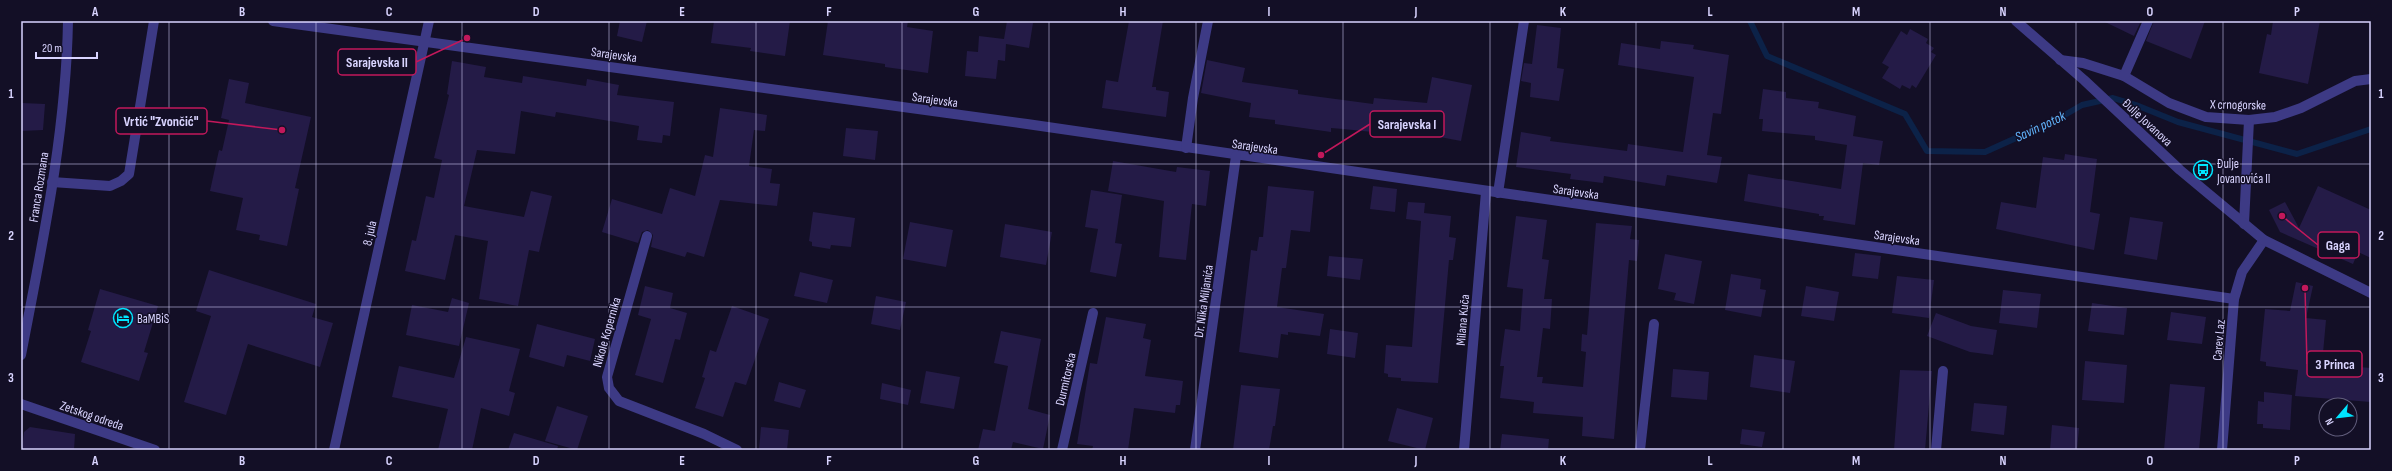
<svg xmlns="http://www.w3.org/2000/svg" width="2392" height="471" font-family="'Sofia Sans Condensed',sans-serif">
  <style>
    .lines { fill: none; stroke-linecap: round; stroke-linejoin: round }
    .stream { stroke: #0c2248; stroke-width: 6 }
    .building { fill: #241b47 }
    .minor { stroke: #3d3a85; stroke-width: 10 }
    .tertiary { stroke: #3d3a85; stroke-width: 10 }
    .grid { fill: none; stroke: #d9d4ff; stroke-width: 1; stroke-opacity: 0.55 }
    .labels { text-anchor: middle; stroke-width: 3; stroke-linejoin: round; paint-order: stroke }
    .street-label { font-size: 13px; fill: #d9d4ff; stroke: #130f26 }
    .poi-label { font-size: 13px; fill: #d9d4ff; stroke: #130f26; text-anchor: start }
    .water-label { font-size: 14px; font-style: italic; fill: #62b6ff; stroke: #130f26 }
    .leader { fill: none; stroke: #c2185b; stroke-width: 1.5 }
    .callout-dot { fill: #c2185b; stroke: #130f26; stroke-width: 1.5 }
    .callout { fill: #130f26; stroke: #c2185b; stroke-width: 1.5 }
    .callout-label { font-size: 14px; text-anchor: middle; font-weight: bold; fill: #d9d4ff }
    .neatline { fill: none; stroke: #d9d4ff; stroke-width: 1.5 }
    .grid-label { font-size: 13px; text-anchor: middle; font-weight: bold; fill: #d9d4ff }
  </style>
  <rect width="100%" height="100%" fill="#130f26"/>
  <g class="lines">
    <!-- stream -->
    <polyline class="stream" points="1750,21 1767,56 1905,114 1927,151 1985,152 2056,120 2082,105 2113,98 2136,105 2178,122 2297,154 2371,129"/>
  </g>
  <!-- building -->
  <g class="building">
    <polygon points="620,21 647,21 642,42 617,36"/>
    <polygon points="714,21 754,23 754,21 790,21 785,56 750,51 751,48 711,43"/>
    <polygon points="828,21 908,21 907,27 933,31 928,73 885,67 885,64 823,55"/>
    <polygon points="1007,21 1033,23 1029,48 1006,44 1005,61 998,60 996,79 965,76 967,51 978,52 979,36 1004,39"/>
    <polygon points="1129,21 1163,21 1152,87 1156,87 1156,90 1169,92 1166,117 1102,108 1106,80 1118,82"/>
    <polygon points="2103,21 2141,21 2134,36"/>
    <polygon points="2154,21 2205,21 2191,59 2146,41"/>
    <polygon points="2273,21 2320,21 2308,84 2259,73 2267,34 2271,35"/>
    <polygon points="1537,25 1561,28 1557,68 1564,69 1559,101 1530,97 1531,83 1521,81 1524,63 1532,64"/>
    <polygon points="1910,29 1928,39 1926,43 1934,48 1931,52 1936,55 1916,88 1912,85 1910,89 1902,85 1900,89 1882,78 1889,67 1882,63 1901,31 1907,35"/>
    <polygon points="1661,41 1694,45 1693,49 1729,55 1721,114 1713,113 1707,155 1722,157 1717,183 1667,175 1665,186 1604,176 1603,183 1570,179 1571,174 1516,167 1521,132 1551,137 1550,141 1627,151 1628,144 1683,152 1694,77 1618,65 1621,43 1660,49"/>
    <polygon points="1207,60 1245,68 1242,82 1298,90 1298,94 1373,104 1374,98 1427,103 1432,77 1472,85 1461,141 1403,130 1403,135 1343,129 1331,128 1331,132 1275,124 1275,120 1249,117 1251,103 1201,93"/>
    <polygon points="452,61 486,67 484,77 522,83 523,76 586,86 587,79 619,85 617,95 674,102 670,136 663,135 662,143 637,140 639,126 556,112 555,117 521,111 515,154 477,150 464,206 524,217 531,191 552,196 539,252 529,250 518,306 479,299 488,241 455,235 445,280 405,271 412,240 416,241 426,196 434,198 442,160 434,158 449,95 447,94"/>
    <polygon points="229,79 249,83 245,103 311,117 295,188 299,189 287,246 259,240 260,235 236,230 243,198 210,191 219,150 222,151 229,120 221,118"/>
    <polygon points="1763,89 1786,92 1786,98 1819,102 1818,108 1856,116 1853,136 1883,141 1879,165 1863,163 1855,225 1823,220 1824,216 1819,216 1819,214 1744,201 1748,174 1841,189 1847,145 1815,140 1815,136 1762,131 1763,119 1759,119"/>
    <polygon points="22,103 45,104 43,130 21,131"/>
    <polygon points="720,108 767,115 765,131 754,130 749,166 772,169 770,183 780,184 777,206 720,200 704,257 687,252 685,257 651,247 653,235 648,230 642,232 638,243 602,232 612,199 662,214 670,188 695,196 705,155 713,157"/>
    <polygon points="846,128 878,131 875,160 843,156"/>
    <polygon points="2065,154 2097,159 2090,212 2100,214 2094,250 1996,229 2001,202 2036,208 2043,157 2064,160"/>
    <polygon points="1113,161 1176,172 1177,167 1210,171 1206,206 1192,204 1186,260 1159,257 1164,201 1108,191"/>
    <polygon points="1268,186 1314,191 1310,232 1291,230 1286,268 1282,268 1277,307 1324,314 1320,336 1288,332 1288,335 1281,334 1278,358 1239,352 1251,250 1257,251 1259,237 1263,237"/>
    <polygon points="1373,186 1397,189 1395,212 1370,209"/>
    <polygon points="2318,186 2371,210 2371,258 2358,252 2353,264 2280,232 2269,210 2285,202 2299,228"/>
    <polygon points="1091,190 1122,195 1115,243 1122,244 1116,277 1090,272 1098,229 1085,227"/>
    <polygon points="1408,202 1425,203 1424,213 1451,216 1449,237 1456,238 1453,260 1449,260 1438,383 1401,381 1401,378 1388,377 1388,374 1384,373 1386,345 1412,347 1421,221 1406,219"/>
    <polygon points="813,212 855,218 851,247 831,245 830,249 812,246 812,242 809,241"/>
    <polygon points="1516,216 1547,220 1542,259 1549,260 1544,299 1552,299 1550,329 1543,328 1537,377 1543,377 1542,383 1583,387 1586,352 1581,351 1582,334 1587,335 1596,223 1632,226 1630,239 1639,240 1637,261 1629,260 1614,439 1582,436 1583,417 1533,413 1534,402 1500,398 1504,366 1500,366 1505,329 1520,331 1523,289 1507,287"/>
    <polygon points="2130,217 2163,222 2157,260 2124,254"/>
    <polygon points="910,222 953,230 946,267 903,259"/>
    <polygon points="1005,224 1052,232 1046,265 1000,257"/>
    <polygon points="1855,253 1881,256 1878,279 1852,276"/>
    <polygon points="1665,254 1702,261 1694,304 1674,300 1676,293 1658,289"/>
    <polygon points="1329,256 1363,259 1360,280 1327,276"/>
    <polygon points="209,270 316,304 312,317 333,323 320,367 248,344 226,415 184,402 211,316 196,311"/>
    <polygon points="800,272 833,280 827,303 794,296"/>
    <polygon points="1731,274 1761,279 1760,289 1766,290 1761,317 1725,310"/>
    <polygon points="1897,276 1934,280 1929,318 1892,313"/>
    <polygon points="2296,282 2313,286 2306,318 2326,320 2322,364 2371,368 2371,402 2295,396 2298,370 2266,366 2266,362 2260,361 2265,309 2290,311"/>
    <polygon points="645,286 673,293 670,308 687,313 680,340 675,339 663,383 635,375 651,319 638,315"/>
    <polygon points="1806,286 1839,292 1834,321 1801,316"/>
    <polygon points="100,289 158,306 144,352 148,353 139,381 81,362 91,331 88,330"/>
    <polygon points="2003,290 2041,294 2037,328 1999,323"/>
    <polygon points="876,296 906,302 900,330 871,324"/>
    <polygon points="452,298 469,303 459,346 406,335 412,305 448,312"/>
    <polygon points="2092,303 2127,308 2124,335 2088,331"/>
    <polygon points="732,306 769,319 746,385 735,382 723,417 695,408 705,378 702,377 710,350 716,352"/>
    <polygon points="2171,312 2206,317 2202,344 2167,340"/>
    <polygon points="1936,313 1971,326 1997,330 1993,355 1970,352 1927,336"/>
    <polygon points="1106,317 1146,324 1143,338 1151,340 1145,376 1183,381 1180,405 1176,405 1175,413 1134,408 1128,450 1092,450 1093,446 1077,444 1090,363 1097,364"/>
    <polygon points="537,324 595,339 590,361 567,355 564,367 529,357"/>
    <polygon points="1330,329 1358,333 1355,358 1327,354"/>
    <polygon points="1001,331 1041,339 1028,409 1050,415 1043,449 1013,442 1011,450 978,450 983,429 995,431 1008,366 994,363"/>
    <polygon points="466,337 520,349 509,391 515,393 509,416 481,408 472,450 438,450 448,409 392,397 399,366 454,378"/>
    <polygon points="1754,355 1795,361 1790,393 1750,387"/>
    <polygon points="2085,361 2127,365 2124,403 2082,400"/>
    <polygon points="1673,369 1709,372 1707,400 1671,397"/>
    <polygon points="1900,370 1932,371 1925,450 1894,450"/>
    <polygon points="926,371 960,377 954,409 920,403"/>
    <polygon points="779,382 806,390 800,408 774,401"/>
    <polygon points="882,383 911,390 908,405 880,399"/>
    <polygon points="2170,384 2205,387 2199,450 2164,450"/>
    <polygon points="1241,385 1280,389 1275,426 1273,426 1269,450 1233,450"/>
    <polygon points="2264,392 2292,395 2290,430 2263,428 2263,424 2257,424 2258,401 2264,402"/>
    <polygon points="1974,403 2007,406 2004,435 1971,431"/>
    <polygon points="557,406 588,416 577,450 545,441"/>
    <polygon points="1397,408 1433,418 1425,450 1388,441"/>
    <polygon points="2052,425 2079,428 2077,450 2050,450"/>
    <polygon points="30,427 75,434 74,450 22,450 24,432"/>
    <polygon points="761,427 789,430 787,450 759,450"/>
    <polygon points="1742,429 1765,432 1762,447 1740,444"/>
    <polygon points="514,433 558,446 557,450 508,450"/>
    <polygon points="1502,434 1549,439 1548,450 1500,450"/>
  </g>
  <g class="lines">
    <!-- minor -->
    <g class="minor">
      <polyline points="273,21 1027,124 2234,299"/>
      <polyline points="2060,60 2083,63 2124,76 2169,103 2206,117 2249,120 2275,117 2301,108 2355,81 2371,79"/>
      <polyline points="2124,76 2148,21"/>
      <polyline points="1186,148 1193,98 1208,21"/>
      <polyline points="52,182 110,186 121,181 129,174 154,21"/>
      <polyline points="1498,193 1524,21"/>
      <polyline points="2244,224 2249,120"/>
      <polyline points="647,236 607,377 609,388 619,401 704,434 737,450"/>
      <polyline points="21,404 155,450"/>
      <polyline points="334,450 429,21"/>
      <polyline points="1062,450 1093,313"/>
      <polyline points="1195,450 1236,156"/>
      <polyline points="1464,450 1486,192"/>
      <polyline points="1640,450 1654,324"/>
      <polyline points="1936,450 1943,371"/>
      <polyline points="2222,450 2234,299 2242,272 2264,240"/>
    </g>
    <!-- tertiary -->
    <g class="tertiary">
      <polyline points="2016,21 2084,80 2180,170 2264,240 2371,293"/>
      <path d="M21 355C42 245 66 134 68 21"/>
    </g>
  </g>
  <!-- grid -->
  <path class="grid" d="M169 21V450M316 21V450M462 21V450M609 21V450M756 21V450M902 21V450M1049 21V450M1196 21V450M1343 21V450M1490 21V450M1636 21V450M1783 21V450M1930 21V450M2076 21V450M2223 21V450M21 164H2371M21 307H2371"/>
  <!-- icons -->
  <defs>
    <symbol id="bus-ring" viewBox="-11 -11 22 22"><circle r="9.5" fill="#130f26" stroke="#00e5ff" stroke-width="1.5"/><path d="M-5-6H5V4H4V6H2V4H-2V6H-4V4H-5ZM-3.5-4V0h7V-4ZM-3.5 1.2v1.5H-2V1.2ZM2 1.2v1.5H3.5V1.2Z" fill="#00e5ff"/></symbol>
    <symbol id="hotel-ring" viewBox="-11 -11 22 22"><circle r="9.5" fill="#130f26" stroke="#00e5ff" stroke-width="1.5"/><path d="M-6-4.5h1.5V1H6V5H4.5V3h-9V5H-6ZM-4 0a1.8 1.8 0 1 1 3.6 0ZM.5 0V-2.5h3Q6-2.5 6 0Z" fill="#00e5ff"/></symbol>
  </defs>
  <g fill-rule="evenodd">
    <use href="#bus-ring" x="2192" y="159" width="22" height="22"/>
    <use href="#hotel-ring" x="112" y="307" width="22" height="22"/>
  </g>
  <g class="labels">
    <!-- street labels -->
    <g class="street-label">
      <text transform="translate(614 54) rotate(8)" y="5">Sarajevska</text>
      <text transform="translate(935 99) rotate(8)" y="5">Sarajevska</text>
      <text transform="translate(2238 104) rotate(1)" y="5">X crnogorske</text>
      <text transform="translate(2148 122) rotate(43)" y="5">Đulje Jovanova</text>
      <text transform="translate(1255 146) rotate(8)" y="5">Sarajevska</text>
      <text transform="translate(38 187) rotate(-81)" y="5">Franca Rozmana</text>
      <text transform="translate(1576 191) rotate(8)" y="5">Sarajevska</text>
      <text transform="translate(369 233) rotate(-77)" y="5">8. jula</text>
      <text transform="translate(1897 237) rotate(8)" y="5">Sarajevska</text>
      <text transform="translate(1203 301) rotate(-82)" y="5">Dr. Nika Miljanića</text>
      <text transform="translate(1462 320) rotate(-85)" y="5">Milana Kuča</text>
      <text transform="translate(606 332) rotate(-74)" y="5">Nikole Kopernika</text>
      <text transform="translate(2218 340) rotate(-85)" y="5">Carev Laz</text>
      <text transform="translate(1065 379) rotate(-77)" y="5">Durmitorska</text>
      <text transform="translate(92 415) rotate(19)" y="5">Zetskog odreda</text>
    </g>
    <!-- poi labels -->
    <g class="poi-label">
      <text x="2217" y="168">Đulje<tspan x="2217" dy="15">Jovanovića II</tspan></text>
      <text x="137" y="323">BaMBiS</text>
    </g>
    <!-- water labels -->
    <g class="water-label">
      <text transform="translate(2040 126) rotate(-25)" y="5">Savin potok</text>
    </g>
  </g>
  <!-- callouts -->
  <path class="leader" d="M467 38L416 62M282 130L207 121M1321 155L1370 124M2282 216L2318 245M2305 288L2307 364"/>
  <g class="callout-dot">
    <circle cx="467" cy="38" r="4"/>
    <circle cx="282" cy="130" r="4"/>
    <circle cx="1321" cy="155" r="4"/>
    <circle cx="2282" cy="216" r="4"/>
    <circle cx="2305" cy="288" r="4"/>
  </g>
  <g class="callout">
    <rect x="338" y="49" width="78" height="26" rx="4"/>
    <rect x="116" y="108" width="91" height="26" rx="4"/>
    <rect x="1370" y="111" width="74" height="26" rx="4"/>
    <rect x="2318" y="232" width="41" height="26" rx="4"/>
    <rect x="2307" y="351" width="55" height="26" rx="4"/>
  </g>
  <g class="callout-label">
    <text x="377" y="67">Sarajevska II</text>
    <text x="161" y="126">Vrtić "Zvončić"</text>
    <text x="1407" y="129">Sarajevska I</text>
    <text x="2338" y="250">Gaga</text>
    <text x="2335" y="369">3 Princa</text>
  </g>
  <!-- border -->
  <rect width="2392" height="471" fill="none" stroke="#130f26" stroke-width="44"/>
  <!-- north arrow -->
  <g transform="translate(2338 417) rotate(242)"><circle r="19" fill="#130f26" stroke="#625e7d"/>
  <path d="M0-3L7 15L0 10L-7 15Z" fill="#00e5ff"/>
  <text y="-6" font-size="11" font-weight="bold" text-anchor="middle" fill="#d9d4ff">N</text>
  </g>
  <!-- scale -->
  <path d="M36 52v6h61v-6" fill="none" stroke="#d9d4ff" stroke-width="2"/>
  <text x="42" y="52" font-size="12" fill="#d9d4ff" stroke="#130f26" stroke-width="3" paint-order="stroke">20 m</text>
  <rect x="22" y="22" width="2348" height="427" class="neatline"/>
  <g class="grid-label">
    <text x="95" y="16">A</text>
    <text x="242" y="16">B</text>
    <text x="389" y="16">C</text>
    <text x="536" y="16">D</text>
    <text x="682" y="16">E</text>
    <text x="829" y="16">F</text>
    <text x="976" y="16">G</text>
    <text x="1123" y="16">H</text>
    <text x="1269" y="16">I</text>
    <text x="1416" y="16">J</text>
    <text x="1563" y="16">K</text>
    <text x="1710" y="16">L</text>
    <text x="1856" y="16">M</text>
    <text x="2003" y="16">N</text>
    <text x="2150" y="16">O</text>
    <text x="2297" y="16">P</text>
    <text x="11" y="98">1</text>
    <text x="2381" y="98">1</text>
    <text x="11" y="240">2</text>
    <text x="2381" y="240">2</text>
    <text x="11" y="382">3</text>
    <text x="2381" y="382">3</text>
    <text x="95" y="465">A</text>
    <text x="242" y="465">B</text>
    <text x="389" y="465">C</text>
    <text x="536" y="465">D</text>
    <text x="682" y="465">E</text>
    <text x="829" y="465">F</text>
    <text x="976" y="465">G</text>
    <text x="1123" y="465">H</text>
    <text x="1269" y="465">I</text>
    <text x="1416" y="465">J</text>
    <text x="1563" y="465">K</text>
    <text x="1710" y="465">L</text>
    <text x="1856" y="465">M</text>
    <text x="2003" y="465">N</text>
    <text x="2150" y="465">O</text>
    <text x="2297" y="465">P</text>
  </g>
</svg>
